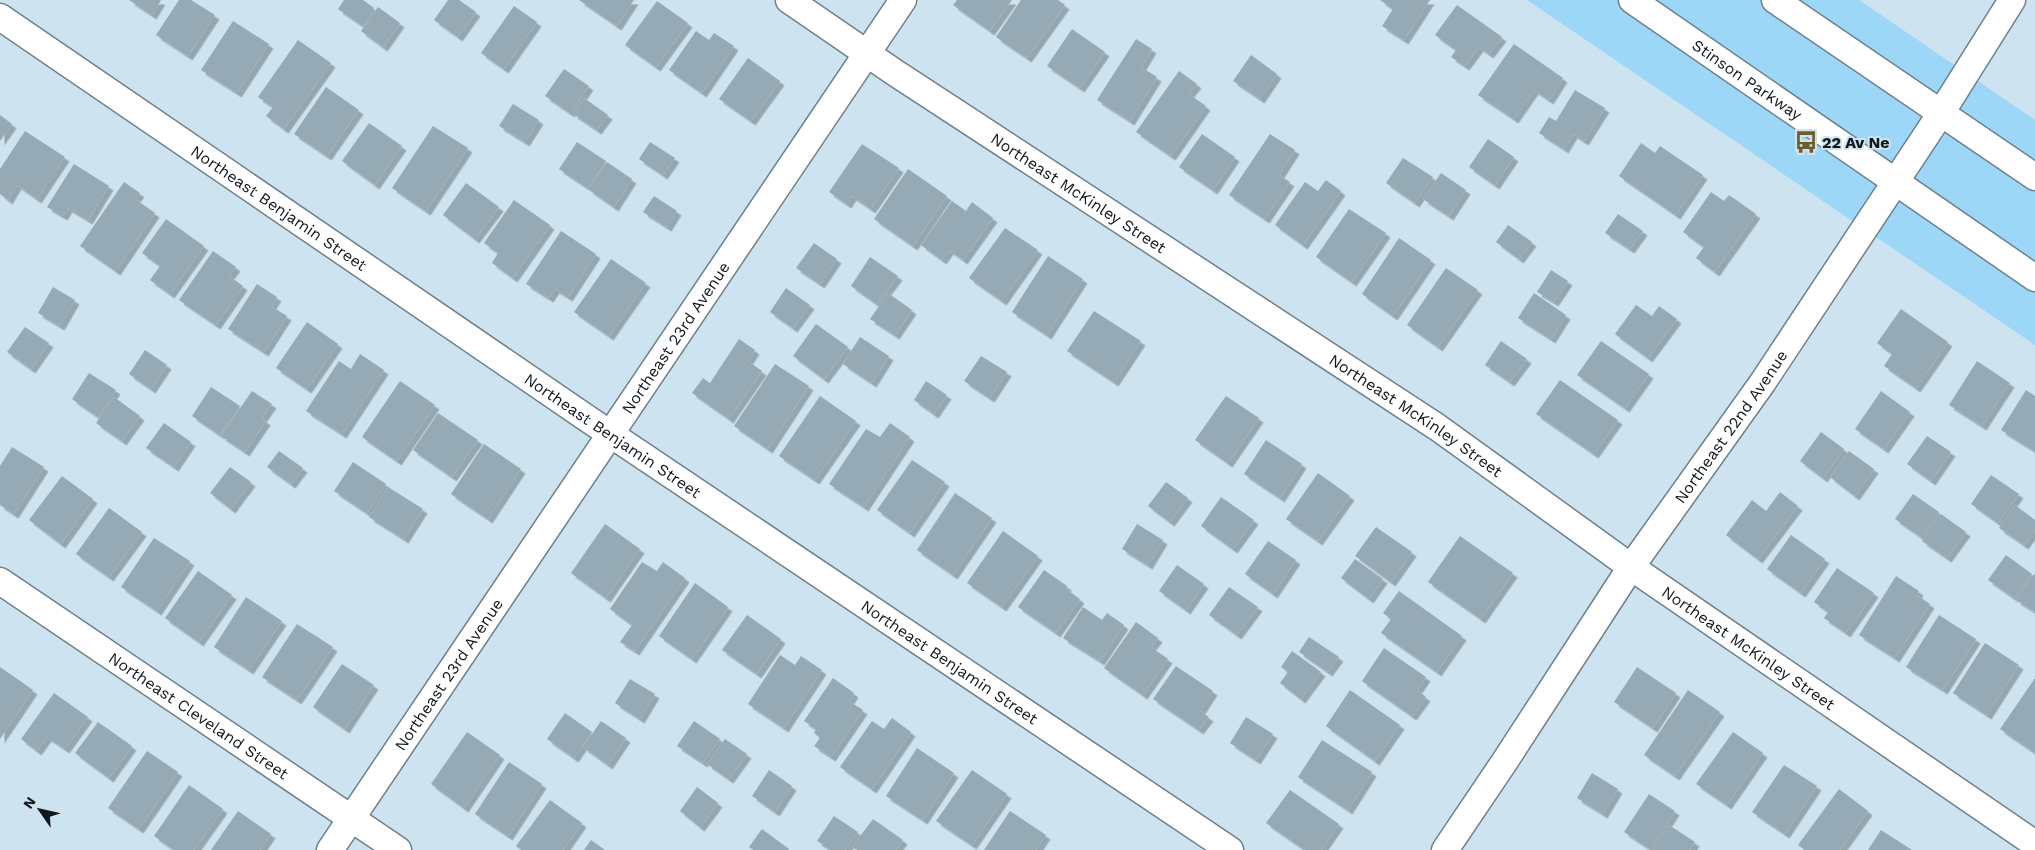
<svg xmlns="http://www.w3.org/2000/svg" width="2035" height="850" font-family="'Work Sans',sans-serif">
  <style>
    .green { fill: #9cd7f8 }
    .building { fill: #96aab6; filter: url(#shadow) }
    .lines { fill: none; stroke-linecap: round; stroke-linejoin: round }
    .minor-casing { stroke: #6d808b; stroke-width: 29 }
    .minor { stroke: #fff; stroke-width: 26 }
    .labels { text-anchor: middle; stroke-width: 4; stroke-linejoin: round; paint-order: stroke }
    .street-label { font-size: 16px; fill: #10181c; stroke: #cde3ef }
    .poi-label { font-size: 16px; font-weight: bold; fill: #10181c; stroke: #cde3ef; text-anchor: start }
  </style>
  <defs>
    <filter id="shadow"><feDropShadow dx="4.5" dy="4.5" stdDeviation="0" flood-color="#0004"/></filter>
  </defs>
  <rect width="100%" height="100%" fill="#cde3ef"/>
  <!-- green -->
  <polygon class="green" points="1527,0 1859,0 2035,120 2035,345"/>
  <!-- building -->
  <g class="building">
    <polygon points="129,0 161,0 152,15"/>
    <polygon points="179,0 191,0 215,15 188,56 156,35"/>
    <polygon points="344,0 363,0 374,8 363,26 338,9"/>
    <polygon points="448,0 459,0 476,12 458,37 434,20"/>
    <polygon points="579,0 634,0 617,26"/>
    <polygon points="957,0 1012,0 990,31 953,5"/>
    <polygon points="1021,0 1058,0 1065,5 1027,58 996,37"/>
    <polygon points="1380,0 1430,0 1404,40 1382,26 1393,9"/>
    <polygon points="657,1 688,23 656,67 625,45"/>
    <polygon points="1457,5 1502,37 1489,54 1479,47 1465,66 1451,57 1456,50 1435,35"/>
    <polygon points="514,6 537,22 504,69 481,53"/>
    <polygon points="378,7 400,23 383,47 361,31"/>
    <polygon points="233,21 269,44 237,93 201,70"/>
    <polygon points="1072,29 1105,52 1080,88 1047,66"/>
    <polygon points="696,31 709,40 714,33 734,46 702,93 669,70"/>
    <polygon points="1136,39 1152,49 1141,67 1157,77 1130,121 1097,100"/>
    <polygon points="298,40 331,63 284,129 266,116 273,107 258,97"/>
    <polygon points="1514,44 1563,78 1549,100 1534,90 1514,119 1478,95"/>
    <polygon points="1251,55 1277,74 1260,99 1233,81"/>
    <polygon points="748,58 780,81 751,121 719,99"/>
    <polygon points="564,69 589,86 570,113 545,96"/>
    <polygon points="1179,71 1197,84 1189,94 1206,106 1171,156 1136,132"/>
    <polygon points="326,87 359,110 327,156 294,134"/>
    <polygon points="1575,90 1605,108 1584,141 1573,134 1564,149 1539,133 1549,117 1556,121"/>
    <polygon points="584,98 608,115 597,130 573,114"/>
    <polygon points="513,104 539,120 525,142 499,126"/>
    <polygon points="0,115 12,124 0,141"/>
    <polygon points="369,123 402,146 375,185 342,161"/>
    <polygon points="433,126 468,148 426,211 392,188"/>
    <polygon points="25,131 65,157 37,199 17,185 8,200 0,194 0,169"/>
    <polygon points="1202,134 1235,157 1213,190 1179,167"/>
    <polygon points="1270,134 1295,150 1279,175 1290,182 1265,219 1229,195"/>
    <polygon points="1488,139 1514,157 1495,185 1469,167"/>
    <polygon points="577,142 606,161 588,188 559,169"/>
    <polygon points="650,142 675,158 663,175 639,159"/>
    <polygon points="1641,143 1655,153 1660,146 1703,175 1676,215 1619,176"/>
    <polygon points="862,144 899,168 871,209 852,196 847,204 829,192"/>
    <polygon points="1403,158 1433,177 1415,203 1386,183"/>
    <polygon points="607,162 632,179 614,207 588,189"/>
    <polygon points="74,164 109,186 88,220 68,208 63,216 47,207"/>
    <polygon points="908,169 947,196 913,246 874,219"/>
    <polygon points="1441,173 1466,190 1449,216 1423,199"/>
    <polygon points="1326,180 1341,191 1303,245 1275,225 1305,182 1318,191"/>
    <polygon points="124,182 140,193 135,199 155,213 116,271 80,246"/>
    <polygon points="466,183 499,207 475,239 443,215"/>
    <polygon points="1711,192 1724,201 1729,195 1756,214 1715,272 1696,258 1704,247 1683,232"/>
    <polygon points="654,196 677,211 667,227 643,212"/>
    <polygon points="514,200 550,225 513,278 492,263 498,253 484,243"/>
    <polygon points="952,201 966,211 972,202 993,218 963,260 949,250 942,260 921,245"/>
    <polygon points="1349,209 1386,233 1352,282 1316,257"/>
    <polygon points="1618,214 1643,231 1630,249 1605,233"/>
    <polygon points="166,219 204,246 170,294 150,280 160,266 142,253"/>
    <polygon points="1508,225 1532,242 1519,259 1496,242"/>
    <polygon points="1005,228 1038,250 1002,301 969,278"/>
    <polygon points="561,231 596,254 568,297 555,289 549,298 526,284"/>
    <polygon points="1399,238 1431,260 1393,316 1362,294"/>
    <polygon points="814,243 837,259 820,284 796,268"/>
    <polygon points="213,251 236,267 229,276 243,286 216,325 179,300"/>
    <polygon points="1048,256 1083,279 1047,335 1012,312"/>
    <polygon points="870,257 898,276 877,304 851,286"/>
    <polygon points="611,259 646,283 609,336 574,312"/>
    <polygon points="1446,268 1478,290 1438,347 1407,325"/>
    <polygon points="1551,270 1568,281 1554,302 1537,292"/>
    <polygon points="257,284 277,297 271,306 287,316 264,352 228,329"/>
    <polygon points="53,287 75,300 60,326 38,313"/>
    <polygon points="786,288 810,305 793,328 770,312"/>
    <polygon points="888,293 912,310 895,335 870,319"/>
    <polygon points="1534,293 1566,315 1551,339 1518,318"/>
    <polygon points="1636,305 1652,316 1659,306 1677,319 1648,358 1615,334"/>
    <polygon points="1901,309 1948,342 1916,388 1884,366 1892,354 1877,343"/>
    <polygon points="1094,311 1141,341 1114,382 1067,351"/>
    <polygon points="307,322 338,344 307,389 276,368"/>
    <polygon points="816,324 848,347 824,379 793,356"/>
    <polygon points="25,327 49,343 31,369 7,352"/>
    <polygon points="860,337 889,356 872,383 843,364"/>
    <polygon points="739,339 755,350 748,361 762,371 729,419 692,393 703,378 710,383"/>
    <polygon points="1501,341 1527,359 1510,382 1485,365"/>
    <polygon points="1601,341 1649,374 1625,408 1577,375"/>
    <polygon points="145,350 167,365 151,389 129,374"/>
    <polygon points="360,354 384,370 342,434 306,411 339,361 351,369"/>
    <polygon points="981,356 1007,372 990,398 964,381"/>
    <polygon points="1977,361 2010,383 1982,426 1949,405"/>
    <polygon points="775,364 809,386 768,449 734,426"/>
    <polygon points="89,373 116,390 98,417 72,399"/>
    <polygon points="1560,380 1618,420 1594,454 1536,414"/>
    <polygon points="400,381 435,405 397,461 362,437"/>
    <polygon points="926,381 947,395 934,414 914,400"/>
    <polygon points="211,387 240,406 220,435 192,416"/>
    <polygon points="2026,390 2035,396 2035,451 2001,430"/>
    <polygon points="252,391 272,404 262,418 266,421 245,452 221,436"/>
    <polygon points="1881,391 1910,412 1884,449 1855,429"/>
    <polygon points="820,396 856,421 815,480 779,456"/>
    <polygon points="1226,396 1259,418 1228,463 1195,440"/>
    <polygon points="114,397 140,416 122,441 96,423"/>
    <polygon points="438,413 478,440 452,477 413,450"/>
    <polygon points="164,423 191,442 174,467 146,448"/>
    <polygon points="890,423 910,437 864,507 829,484 866,429 880,437"/>
    <polygon points="1821,432 1844,449 1823,478 1800,461"/>
    <polygon points="1927,436 1951,452 1931,481 1907,464"/>
    <polygon points="1266,440 1302,464 1280,498 1244,474"/>
    <polygon points="484,444 521,469 488,519 451,494"/>
    <polygon points="12,447 44,467 14,514 0,505 0,466"/>
    <polygon points="279,451 303,468 291,484 267,467"/>
    <polygon points="1849,451 1874,469 1855,496 1830,477"/>
    <polygon points="912,460 945,482 910,533 877,510"/>
    <polygon points="353,462 386,484 367,513 334,491"/>
    <polygon points="230,467 251,482 231,509 210,493"/>
    <polygon points="1318,473 1350,496 1318,541 1286,519"/>
    <polygon points="1991,475 2019,494 1998,523 1971,504"/>
    <polygon points="62,476 93,499 61,544 29,520"/>
    <polygon points="1166,482 1188,498 1170,522 1148,506"/>
    <polygon points="388,487 423,509 404,539 369,517"/>
    <polygon points="1780,492 1798,506 1758,559 1726,535 1752,500 1766,511"/>
    <polygon points="955,493 992,518 953,575 917,550"/>
    <polygon points="1913,494 1939,512 1921,537 1895,519"/>
    <polygon points="1221,497 1254,520 1233,549 1201,526"/>
    <polygon points="2015,505 2035,520 2035,530 2024,545 1999,528"/>
    <polygon points="109,508 142,532 109,577 76,554"/>
    <polygon points="1941,514 1966,532 1947,558 1922,541"/>
    <polygon points="605,524 640,549 606,598 571,573"/>
    <polygon points="1137,524 1163,540 1148,565 1122,549"/>
    <polygon points="1376,527 1412,552 1391,582 1355,556"/>
    <polygon points="1003,531 1038,556 1002,607 967,583"/>
    <polygon points="1791,535 1825,559 1801,593 1767,569"/>
    <polygon points="1460,536 1513,573 1481,619 1428,582"/>
    <polygon points="154,538 190,561 157,611 121,587"/>
    <polygon points="1268,541 1296,560 1273,594 1245,574"/>
    <polygon points="2006,555 2032,574 2014,598 1988,580"/>
    <polygon points="1355,559 1383,579 1369,599 1341,578"/>
    <polygon points="642,562 657,571 663,562 685,578 635,651 620,642 632,625 610,609"/>
    <polygon points="1177,565 1204,584 1186,610 1159,591"/>
    <polygon points="1837,568 1874,593 1846,633 1824,618 1828,612 1814,602"/>
    <polygon points="1044,570 1067,586 1066,589 1080,599 1056,633 1018,607"/>
    <polygon points="198,571 232,595 199,642 165,618"/>
    <polygon points="2034,574 2035,575 2035,612 2016,600"/>
    <polygon points="1896,576 1919,591 1917,595 1930,604 1895,658 1859,635"/>
    <polygon points="695,583 728,607 692,659 659,636"/>
    <polygon points="1229,587 1258,607 1237,635 1209,615"/>
    <polygon points="1399,591 1462,636 1437,672 1381,633 1391,619 1383,613"/>
    <polygon points="246,597 282,621 249,670 214,647"/>
    <polygon points="1083,607 1102,620 1107,613 1124,625 1100,661 1063,638"/>
    <polygon points="747,615 781,639 757,674 722,650"/>
    <polygon points="1939,615 1976,639 1943,690 1906,667"/>
    <polygon points="1136,622 1158,638 1151,647 1168,659 1143,695 1104,668"/>
    <polygon points="297,624 333,647 297,700 262,677"/>
    <polygon points="1309,637 1339,657 1328,672 1299,652"/>
    <polygon points="1985,643 2019,665 1987,715 1953,693"/>
    <polygon points="1384,648 1426,677 1417,690 1426,697 1412,716 1362,681"/>
    <polygon points="1292,651 1321,672 1301,699 1280,683 1288,672 1281,667"/>
    <polygon points="780,655 795,665 801,656 822,670 784,728 748,704"/>
    <polygon points="342,664 374,685 345,729 313,707"/>
    <polygon points="1176,666 1213,691 1200,711 1209,717 1199,730 1153,699"/>
    <polygon points="0,667 33,690 0,739"/>
    <polygon points="1637,667 1676,693 1653,728 1614,702"/>
    <polygon points="833,678 854,693 849,701 863,710 831,757 814,746 820,738 814,733 816,729 804,721"/>
    <polygon points="2035,678 2035,753 2000,729"/>
    <polygon points="630,679 655,694 640,719 615,703"/>
    <polygon points="1350,690 1400,725 1375,761 1326,726"/>
    <polygon points="1688,690 1720,712 1675,776 1644,755"/>
    <polygon points="54,693 88,717 65,749 47,737 37,751 21,739"/>
    <polygon points="565,713 592,732 574,758 547,739"/>
    <polygon points="1246,717 1273,734 1256,760 1230,743"/>
    <polygon points="892,718 911,732 872,789 840,767 872,721 884,729"/>
    <polygon points="601,721 626,738 608,765 583,747"/>
    <polygon points="694,721 720,739 703,763 677,746"/>
    <polygon points="98,722 132,746 109,778 75,753"/>
    <polygon points="467,732 500,755 464,808 431,784"/>
    <polygon points="1733,732 1763,753 1727,805 1696,784"/>
    <polygon points="725,739 747,754 729,779 707,764"/>
    <polygon points="1322,740 1372,772 1348,810 1298,777"/>
    <polygon points="917,748 954,773 923,820 886,796"/>
    <polygon points="147,751 178,772 139,829 108,808"/>
    <polygon points="509,762 542,784 508,836 475,814"/>
    <polygon points="1784,765 1817,786 1785,834 1752,812"/>
    <polygon points="769,770 792,786 775,812 752,796"/>
    <polygon points="972,770 1007,794 972,845 936,821"/>
    <polygon points="1592,773 1618,789 1603,814 1577,798"/>
    <polygon points="189,785 223,809 194,850 174,850 154,836"/>
    <polygon points="697,787 718,803 700,827 680,811"/>
    <polygon points="1839,789 1868,811 1840,850 1805,850 1798,845"/>
    <polygon points="1290,790 1339,824 1321,850 1305,850 1266,823"/>
    <polygon points="1649,794 1675,811 1650,849 1624,832"/>
    <polygon points="550,800 582,823 563,850 521,850 516,846"/>
    <polygon points="238,811 271,834 260,850 211,850"/>
    <polygon points="1010,811 1046,835 1036,850 984,850"/>
    <polygon points="834,816 858,832 845,850 831,850 817,841"/>
    <polygon points="873,819 903,840 896,850 857,850 852,847"/>
    <polygon points="1669,825 1695,842 1690,850 1653,850"/>
    <polygon points="762,829 789,849 788,850 753,850 749,847"/>
    <polygon points="1881,830 1912,850 1868,850"/>
    <polygon points="591,840 605,850 584,850"/>
  </g>
  <g class="lines">
    <defs>
      <g id="minor">
        <path id="s1" d="M789 0 894 72 1437 427 1631 567 2035 844"/>
        <path id="s2" d="M1632 0 2035 278"/>
        <polyline points="1775,0 2035,177"/>
        <path id="s3" d="M0 17 588 419 1230 850"/>
        <path id="s4" d="M0 581 398 850"/>
        <path id="s5" d="M330 850 903 0"/>
        <path id="s6" d="M1445 850 1505 761 1631 567 1763 382 1941 113 2012 0"/>
      </g>
    </defs>
    <!-- minor casing -->
    <use href="#minor" class="minor-casing"/>
    <!-- minor -->
    <use href="#minor" class="minor"/>
  </g>
  <!-- icons -->
  <defs>
    <symbol id="bus-bare" viewBox="-9 -9 18 18"><path d="M-5-6H5V4H4V6H2V4H-2V6H-4V4H-5ZM-3.5-4V0h7V-4ZM-3.5 1.2v1.5H-2V1.2ZM2 1.2v1.5H3.5V1.2Z" fill="#6e5d2b" stroke="#cde3ef" stroke-width="2.5" paint-order="stroke"/></symbol>
  </defs>
  <g fill-rule="evenodd">
    <use href="#bus-bare" x="1790" y="126" width="32" height="32"/>
  </g>
  <g class="labels">
    <!-- street labels -->
    <g class="street-label">
      <text dy="6" stroke="none"><textPath href="#s2" startOffset="140">Stinson Parkway</textPath></text>
      <text dy="6" stroke="none"><textPath href="#s1" startOffset="348">Northeast McKinley Street</textPath></text>
      <text dy="6" stroke="none"><textPath href="#s3" startOffset="338">Northeast Benjamin Street</textPath></text>
      <text dy="6" stroke="none"><textPath href="#s5" startOffset="618">Northeast 23rd Avenue</textPath></text>
      <text dy="6" stroke="none"><textPath href="#s1" startOffset="752">Northeast McKinley Street</textPath></text>
      <text dy="6" stroke="none"><textPath href="#s6" startOffset="511">Northeast 22nd Avenue</textPath></text>
      <text dy="6" stroke="none"><textPath href="#s3" startOffset="742">Northeast Benjamin Street</textPath></text>
      <text dy="6" stroke="none"><textPath href="#s1" startOffset="1158">Northeast McKinley Street</textPath></text>
      <text dy="6" stroke="none"><textPath href="#s3" startOffset="1148">Northeast Benjamin Street</textPath></text>
      <text dy="6" stroke="none"><textPath href="#s5" startOffset="212">Northeast 23rd Avenue</textPath></text>
      <text dy="6" stroke="none"><textPath href="#s4" startOffset="240">Northeast Cleveland Street</textPath></text>
    </g>
    <!-- poi labels -->
    <g class="poi-label">
      <text x="1822" y="148">22 Av Ne</text>
    </g>
  </g>
  <!-- north arrow -->
  <g transform="translate(40 810) rotate(304)" stroke="#cde3ef" stroke-width="4" paint-order="stroke">
  <path d="M0-4L9 19L0 12L-9 19Z" fill="#10181c"/>
  <text y="-8" font-size="14" font-weight="bold" text-anchor="middle" fill="#10181c">N</text>
  </g>
</svg>
